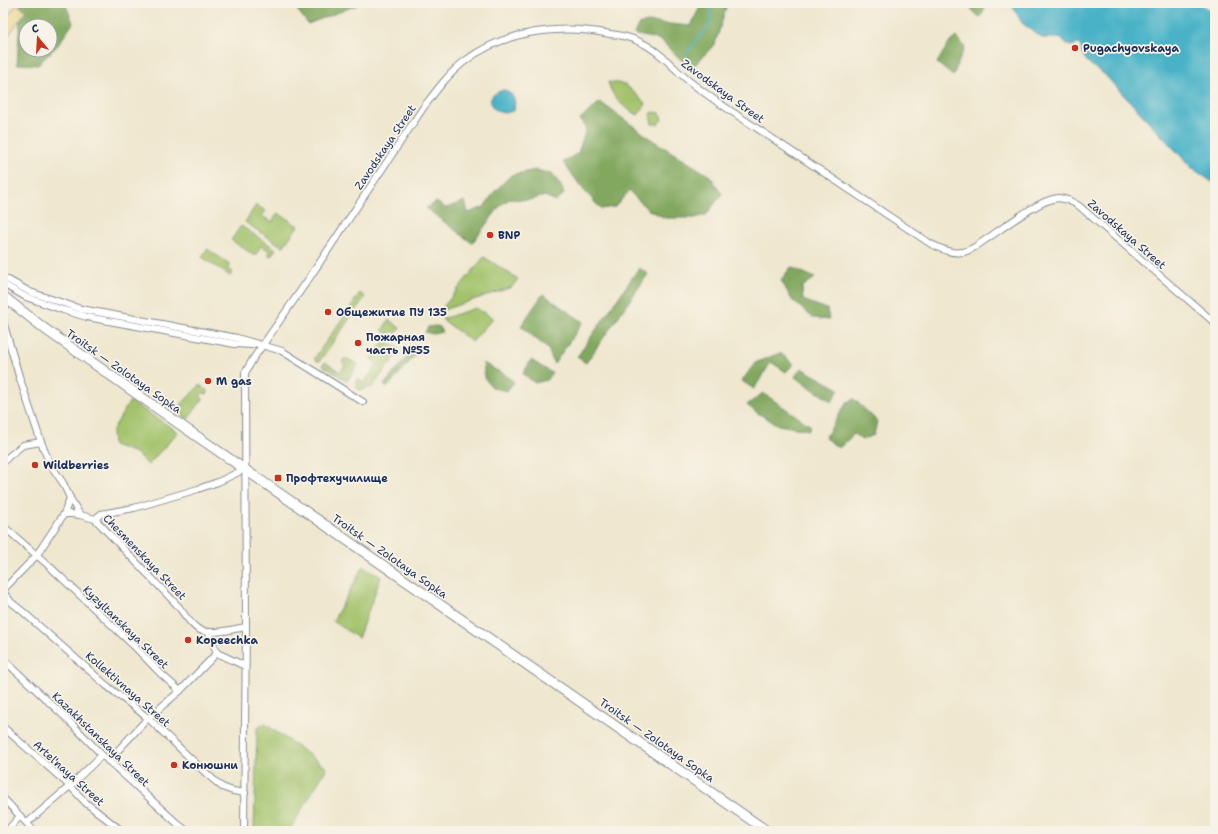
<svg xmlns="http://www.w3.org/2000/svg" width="1218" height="834" font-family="'Shantell Sans',sans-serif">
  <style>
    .green { fill: #a3c26a; stroke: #5f7864 }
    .forest { fill: #82a85e; stroke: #4e6c5e; fill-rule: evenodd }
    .sand { fill: #eeda9e; stroke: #84847e }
    .water { fill: #48b2c7; stroke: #327092 }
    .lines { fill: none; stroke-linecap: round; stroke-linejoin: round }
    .stream { stroke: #48b2c7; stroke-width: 1.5 }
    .street-casing { stroke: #858b96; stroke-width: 8 }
    .secondary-casing { stroke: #858b96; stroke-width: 11 }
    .street { stroke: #fff; stroke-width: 6 }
    .secondary { stroke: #fff; stroke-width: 9 }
    .poi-dot { fill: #c8321e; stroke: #f7f3e8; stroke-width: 1.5 }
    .labels { text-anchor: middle; stroke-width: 3.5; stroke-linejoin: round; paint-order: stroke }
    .poi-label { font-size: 11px; font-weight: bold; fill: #1b2f5e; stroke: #f7f3e8; text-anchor: start }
    .street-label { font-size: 11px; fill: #1b2f5e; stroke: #f7f3e8 }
  </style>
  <rect width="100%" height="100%" fill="#f7f3e8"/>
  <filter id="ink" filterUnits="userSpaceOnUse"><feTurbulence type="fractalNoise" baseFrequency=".025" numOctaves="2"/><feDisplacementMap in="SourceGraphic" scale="8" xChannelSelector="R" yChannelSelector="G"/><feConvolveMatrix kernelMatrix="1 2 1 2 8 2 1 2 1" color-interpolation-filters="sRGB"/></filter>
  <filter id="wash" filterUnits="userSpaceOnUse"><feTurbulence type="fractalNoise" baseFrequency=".012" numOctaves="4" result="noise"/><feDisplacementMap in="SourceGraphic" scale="16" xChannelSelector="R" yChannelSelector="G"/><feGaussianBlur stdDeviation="0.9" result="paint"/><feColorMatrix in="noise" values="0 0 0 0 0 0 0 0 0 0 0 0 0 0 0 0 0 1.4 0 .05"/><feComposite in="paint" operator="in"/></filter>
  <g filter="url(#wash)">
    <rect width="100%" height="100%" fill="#efe7ce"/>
    <!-- green -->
    <g class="green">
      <path d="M608 82 625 84 646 104 638 115C623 107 613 99 608 82Z"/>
      <polygon points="652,112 660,113 662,120 658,124 652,124 650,114"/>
      <polygon points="256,205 266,211 262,216 272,222 278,213 298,226 283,247 245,222"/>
      <polygon points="241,226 276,249 271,256 268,254 270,251 261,246 255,256 231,240"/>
      <polygon points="207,249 231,265 228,269 233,272 230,276 202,257"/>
      <polygon points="484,257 518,279 512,287 440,311"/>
      <polygon points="27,293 52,302 234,340 234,343 91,316 26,295"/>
      <polygon points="360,293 365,297 319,362 314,359"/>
      <polygon points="476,308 493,318 472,342 442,319"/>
      <polygon points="389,320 400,328 396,334 393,331 391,333 389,332 388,334 382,330"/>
      <polygon points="389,342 400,350 372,387 359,390 356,387 358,385 355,383 357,379 364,383 377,364 371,359 382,343"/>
      <polygon points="344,359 348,359 358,365 347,381 322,365 325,362 340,372 345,365 342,362"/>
      <polygon points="200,385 209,392 207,394 203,393 200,395 203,399 188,419 176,410"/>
      <polygon points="130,401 178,432 148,465 136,453 113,445 112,431"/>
      <polygon points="363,567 381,577 358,638 333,621"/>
      <polygon points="264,723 327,768 289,831 254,831 257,729"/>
    </g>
    <!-- forest -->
    <g class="forest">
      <path d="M21 3H65L73 23 58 45 38 65 17 64ZM26 26H50V50H26Z"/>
      <polygon points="292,3 357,3 357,5 308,24"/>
      <polygon points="701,3 726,3 726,8 715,44 691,69 660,40 634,34 638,25 647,22 691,26 700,6"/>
      <polygon points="965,3 987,3 980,18"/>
      <polygon points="956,37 965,46 953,76 937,63 949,43"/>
      <polygon points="600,102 654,141 710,176 722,194 706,215 695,218 665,218 647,209 629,191 615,207 601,209 582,188 563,162 578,153 586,129 580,119"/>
      <polygon points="536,170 552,174 561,186 564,194 556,201 545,196 529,200 509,199 501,205 472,243 426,208 436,202 446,208 465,201 468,213 484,207 495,191 511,175"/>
      <polygon points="791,267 815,278 802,287 803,300 827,309 829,320 813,318 792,300 781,280"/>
      <polygon points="639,268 648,274 586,363 577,357"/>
      <polygon points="543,294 583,322 554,364 548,349 521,326"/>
      <polygon points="436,326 440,327 442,332 433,334 425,332 428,327"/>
      <polygon points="412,351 417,353 387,388 384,385"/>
      <polygon points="780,353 794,364 786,372 771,362 754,389 742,381 755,363"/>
      <polygon points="531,360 552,373 547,380 535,383 523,374"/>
      <polygon points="483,363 504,374 514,382 507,391 493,388 485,379"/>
      <polygon points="801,368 839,389 832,402 795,377"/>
      <polygon points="763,393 811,426 809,430 778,425 756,412 747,405"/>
      <polygon points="854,399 877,421 874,435 862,440 854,434 839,448 825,438 847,402"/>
    </g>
    <!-- sand -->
    <polygon class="sand" points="17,4 26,11 3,43 3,22"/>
    <!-- water -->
    <g class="water">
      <path d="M1008 3H1199L1215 13V184L1192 168 1104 74C1093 67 1081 60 1081 46L1078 44 1070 46 1060 38H1042L1022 23 1013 7Z"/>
      <path d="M504 90C514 94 516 100 514 110 496 121 477 96 504 90Z"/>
    </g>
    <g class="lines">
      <!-- stream -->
      <polyline class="stream" points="686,54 709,25 712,3"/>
    </g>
  </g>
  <g filter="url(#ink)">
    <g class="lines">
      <defs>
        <g id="street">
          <polyline points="3,277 30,292 81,309 237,338 282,351 363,402"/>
          <polyline points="3,284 26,297 63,310 87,317 235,344 252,345"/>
          <path d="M3 319 4 325 19 376 41 442 50 464 63 483 70 498 80 515 95 519 179 607C184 614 190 624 198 629 210 636 232 629 246 627"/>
          <polyline points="3,463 8,457 23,445 41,442"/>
          <polyline points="64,514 71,514 80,515"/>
          <polyline points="95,519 101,514 134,508 198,489 218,482 245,469"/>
          <polyline points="3,526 47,564 134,646 160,673 180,691 217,653 209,633"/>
          <polyline points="3,590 36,556 64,514 70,498"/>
          <polyline points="3,592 11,602 21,610 107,686 148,718 208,775 222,787 233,791 245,793"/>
          <polyline points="217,653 245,666"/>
          <polyline points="3,659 64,716 102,755 179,825 187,831"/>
          <polyline points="3,727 70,786 86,803 122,831"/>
          <polyline points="108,761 148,718 180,691"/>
          <polyline points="3,798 20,816 34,831"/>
          <polyline points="27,823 70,786 102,755"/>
          <polyline points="7,831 20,816"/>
          <path d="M244 831 246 627 245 373 253 359 310 277 423 108C436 91 448 74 465 61 506 30 561 24 610 34 620 35 630 37 640 42 656 49 669 63 682 75 693 85 705 93 716 101L931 244C942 249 951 254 963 252 971 251 979 244 985 240 1002 229 1041 198 1059 198 1067 199 1073 202 1079 206L1215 323"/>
        </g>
        <polyline id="secondary" points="3,296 45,329 185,428 767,831"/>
      </defs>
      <!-- street casing -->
      <use href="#street" class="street-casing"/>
      <!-- secondary casing -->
      <use href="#secondary" class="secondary-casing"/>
      <!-- street -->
      <use href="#street" class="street"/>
      <!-- secondary -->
      <use href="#secondary" class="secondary"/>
    </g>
  </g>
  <!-- markers -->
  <g class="poi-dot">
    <circle cx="1075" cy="48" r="4"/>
    <circle cx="490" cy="235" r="4"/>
    <circle cx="328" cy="312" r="4"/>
    <circle cx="358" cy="343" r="4"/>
    <circle cx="208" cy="381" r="4"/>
    <circle cx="35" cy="465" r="4"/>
    <rect x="274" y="474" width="8" height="8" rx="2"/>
    <circle cx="188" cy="640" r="4"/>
    <circle cx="174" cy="765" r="4"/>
  </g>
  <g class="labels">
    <!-- poi labels -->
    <g class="poi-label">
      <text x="1083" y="52">Pugachyovskaya</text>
      <text x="498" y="239">BNP</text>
      <text x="336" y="316">Общежитие ПУ 135</text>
      <text x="366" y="341">Пожарная<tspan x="366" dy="13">часть №55</tspan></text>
      <text x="216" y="385">M gas</text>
      <text x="43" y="469">Wildberries</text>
      <text x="286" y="482">Профтехучилище</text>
      <text x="196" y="644">Kopeechka</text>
      <text x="182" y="769">Конюшни</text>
    </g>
    <!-- street labels -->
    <g class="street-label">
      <text transform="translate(723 91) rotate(36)" y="4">Zavodskaya Street</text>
      <text transform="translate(385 147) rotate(-56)" y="4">Zavodskaya Street</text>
      <text transform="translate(1127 234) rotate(41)" y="4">Zavodskaya Street</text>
      <text transform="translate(124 371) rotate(35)" y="4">Troitsk — Zolotaya Sopka</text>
      <text transform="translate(390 556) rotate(35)" y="4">Troitsk — Zolotaya Sopka</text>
      <text transform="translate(145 557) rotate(46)" y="4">Chesmenskaya Street</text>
      <text transform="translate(126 627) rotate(44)" y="4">Kyzyltanskaya Street</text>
      <text transform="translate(128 689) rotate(41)" y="4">Kollektivnaya Street</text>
      <text transform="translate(101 739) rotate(44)" y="4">Kazakhstanskaya Street</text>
      <text transform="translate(657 740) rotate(35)" y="4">Troitsk — Zolotaya Sopka</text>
      <text transform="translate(69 773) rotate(42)" y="4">Artel'naya Street</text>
    </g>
  </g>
  <!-- margin -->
  <rect width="1218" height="834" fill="none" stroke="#f7f3e8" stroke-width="16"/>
  <!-- north arrow -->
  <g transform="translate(38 38) rotate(342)"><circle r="19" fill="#f7f3e8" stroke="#9fa5b1"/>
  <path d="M0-3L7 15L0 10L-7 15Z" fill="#c8321e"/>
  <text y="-6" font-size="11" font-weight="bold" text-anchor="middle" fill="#1b2f5e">С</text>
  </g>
</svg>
